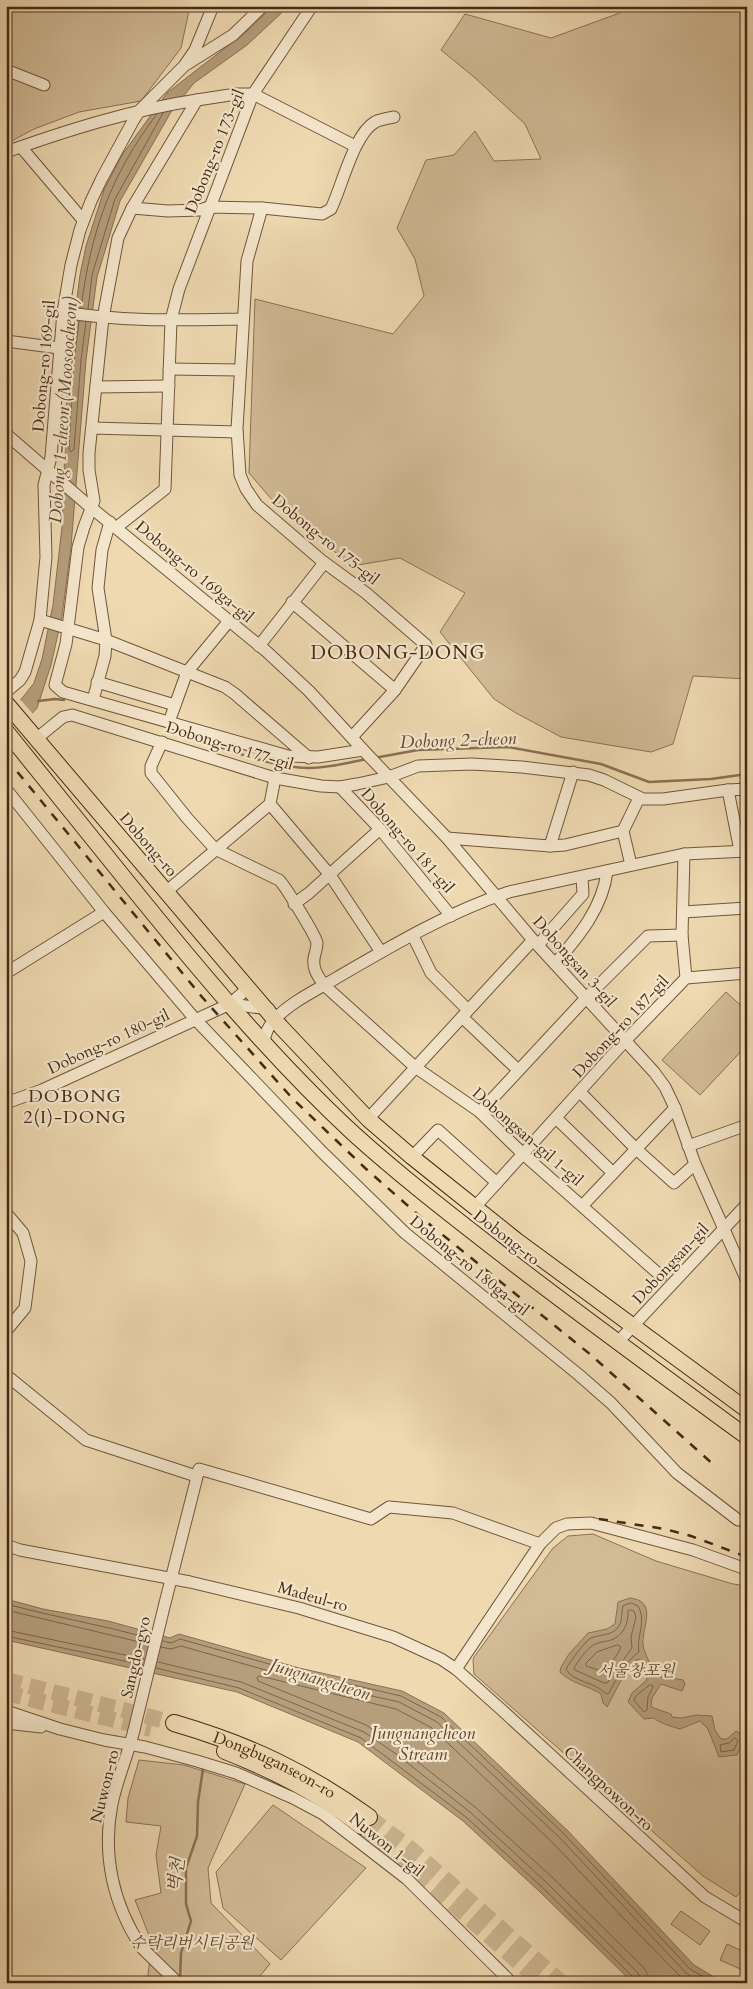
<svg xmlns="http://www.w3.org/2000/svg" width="753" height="1989" font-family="Cardo,'Noto Serif KR',serif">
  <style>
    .green { fill: #d1bb96; stroke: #8c7256 }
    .water { fill: #b59e7c; stroke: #897053 }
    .pier { fill: #eed9b1 }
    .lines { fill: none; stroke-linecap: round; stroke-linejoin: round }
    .shore { stroke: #7e6448; stroke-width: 1 }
    .stream { stroke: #897053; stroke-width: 2.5 }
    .minor-tunnel { stroke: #ccb692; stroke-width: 11; stroke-dasharray: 11 5.5; stroke-linecap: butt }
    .highway-tunnel { stroke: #ccb692; stroke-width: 16; stroke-dasharray: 16 8; stroke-linecap: butt }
    .minor-casing { stroke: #70563c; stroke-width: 13 }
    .major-casing { stroke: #462a15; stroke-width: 17 }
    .highway-casing { stroke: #462a15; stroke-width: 18 }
    .minor { stroke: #f4e6cc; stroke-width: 11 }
    .major { stroke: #eed9b1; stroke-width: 15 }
    .highway { stroke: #eed9b1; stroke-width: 16 }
    .rail { stroke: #462a15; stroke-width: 2.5; stroke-dasharray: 9 9; stroke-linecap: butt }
    .minor-bridge-casing { stroke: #70563c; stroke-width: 13; stroke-linecap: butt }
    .minor-bridge { stroke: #f4e6cc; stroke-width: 11 }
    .labels { text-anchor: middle; stroke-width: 4.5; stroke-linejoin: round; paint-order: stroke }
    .street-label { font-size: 16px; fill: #462a15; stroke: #f4e6cc }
    .park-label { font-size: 16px; font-style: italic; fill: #62472f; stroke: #f4e6cc }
    .water-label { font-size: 18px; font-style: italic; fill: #62472f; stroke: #f4e6cc }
    .neighbourhood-label { font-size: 18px; letter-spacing: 1px; fill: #462a15; stroke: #f4e6cc }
    .quarter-label { font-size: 19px; letter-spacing: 1px; fill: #462a15; stroke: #f4e6cc }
  </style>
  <rect width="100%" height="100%" fill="#eed9b1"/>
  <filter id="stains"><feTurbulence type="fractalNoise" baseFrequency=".004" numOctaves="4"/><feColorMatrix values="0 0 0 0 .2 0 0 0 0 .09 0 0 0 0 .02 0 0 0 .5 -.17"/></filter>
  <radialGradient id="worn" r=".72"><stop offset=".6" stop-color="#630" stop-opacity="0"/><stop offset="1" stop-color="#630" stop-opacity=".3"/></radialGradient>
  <!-- green -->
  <g class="green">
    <polygon points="6,6 190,6 181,48 141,101 79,112 34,129 6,144"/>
    <polygon points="632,6 747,6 747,679 693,676 673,744 651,752 561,737 516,713 494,699 440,632 465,593 400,558 352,566 273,501 249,473 255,299 393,334 424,296 415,259 397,228 426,160 454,155 475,131 494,161 541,159 525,124 474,77 441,50 465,14 551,38 617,14"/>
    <polygon points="726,992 747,1011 747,1045 700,1095 662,1060"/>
    <polygon points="593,1534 656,1561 733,1584 747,1586 747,1884 736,1897 703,1876 474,1674 473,1660 474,1657 553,1548 568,1536"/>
    <polygon points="139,1760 184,1765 245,1784 208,1868 211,1903 270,1964 254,1983 147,1983 152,1943 135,1900 161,1893 156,1855 161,1826 126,1822 128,1798"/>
    <polygon points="273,1805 366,1868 281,1960 223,1908 216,1872"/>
    <polygon points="681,1911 710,1931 700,1945 671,1924"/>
    <polygon points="727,1944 747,1953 747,1972 720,1960"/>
  </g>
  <!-- water -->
  <g class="water">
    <polygon points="273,6 289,6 247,45 194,83 171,112 120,201 97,277 86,360 71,547 62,616 51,665 37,708 27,719 6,714 23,697 34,683 42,659 53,605 62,527 68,369 80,275 86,246 104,190 122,155 167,93 247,31"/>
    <path d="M630 1598C659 1601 641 1629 643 1645 644 1654 651 1662 652 1672L660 1676 683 1680 685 1684 682 1691 661 1684 652 1698 651 1707 671 1714 672 1717 681 1718 696 1715 712 1716 715 1730 721 1739H727L736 1731 741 1734 744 1740 737 1755 719 1757 708 1729 700 1721 680 1729C673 1727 659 1723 654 1718L644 1719 628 1702 632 1693 647 1680 640 1659 636 1660 620 1682 607 1707 603 1703 601 1694C587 1685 572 1684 560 1672L561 1667 569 1654 588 1633 607 1629 615 1624 618 1602Z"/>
    <polygon points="6,1599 43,1609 108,1621 170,1638 179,1634 299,1668 402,1691 444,1713 568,1831 694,1965 724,1983 633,1983 540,1892 463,1821 358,1742 237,1692 6,1640"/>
  </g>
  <!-- pier -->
  <polygon class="pier" points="19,698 34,715 6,738 6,711"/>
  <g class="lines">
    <!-- shore -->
    <g class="shore">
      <path d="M81 308C91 231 110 176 157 114"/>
      <polyline points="88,309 92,275 115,199 163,113"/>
      <polyline points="79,321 73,370 69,449 71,452 74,449 81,360 86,322"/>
      <path d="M631 1603 638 1606C647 1622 636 1636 639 1652 627 1660 616 1679 609 1693L606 1694C595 1681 573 1683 566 1669 570 1662 584 1642 591 1638 601 1634 613 1636 619 1626 623 1619 621 1613 623 1606Z"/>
      <path d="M6 1604C54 1617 102 1625 149 1638"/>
      <polyline points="6,1610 148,1644"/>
      <path d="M631 1610 634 1611 636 1617 631 1637 632 1648 607 1683H604L575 1670 574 1668C579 1660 585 1651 592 1646 597 1642 605 1642 611 1640 623 1636 629 1623 628 1611Z"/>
      <polyline points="6,1630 144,1659"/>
      <polyline points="6,1636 143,1665"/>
      <polyline points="163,1641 171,1643 180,1639 298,1672 401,1696 441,1717 564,1834 690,1969 714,1983"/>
      <polygon points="618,1645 621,1647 617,1655 604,1672 586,1666 586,1663 597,1652"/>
      <polyline points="161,1647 171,1649 181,1646 297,1679 399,1702 437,1722 560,1838 686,1973 702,1983"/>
      <polyline points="158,1662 241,1682 364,1732 396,1754 470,1812 548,1884 638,1973 642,1983"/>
      <polyline points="156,1668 239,1688 361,1738 466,1817 543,1888 633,1977 635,1983"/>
      <polygon points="650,1685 652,1685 653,1687 648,1697 647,1710 644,1712 634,1700 636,1696"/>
      <polygon points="735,1738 738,1741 734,1750 721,1752 720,1745 729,1743"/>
      <polyline points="649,1983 648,1975 644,1968 553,1878 475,1807 400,1748 366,1725 258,1681 257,1677 260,1676 396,1709 432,1728 554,1844 627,1922 687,1983"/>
    </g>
    <!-- stream -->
    <g class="stream">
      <polyline points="38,701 55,699 64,700"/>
      <path d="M201 741C234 751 274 768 309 768 329 768 347 763 367 759"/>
      <polyline points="374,758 418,750 508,747 601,764 649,782 711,779 747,774"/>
      <polyline points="180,1979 181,1953 191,1921 186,1904 186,1868 197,1836 198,1802 203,1769"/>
    </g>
    <!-- minor-tunnel -->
    <polyline class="minor-tunnel" points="738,1520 747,1526"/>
    <!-- highway-tunnel -->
    <g class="highway-tunnel">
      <polyline points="6,1680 174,1723"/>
      <polyline points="6,1693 151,1729"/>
      <polyline points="369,1817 412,1850 562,1983"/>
      <polyline points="361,1826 405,1861 542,1983"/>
    </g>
    <defs>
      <g id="minor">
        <polyline points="187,64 233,35 263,6"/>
        <polyline points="6,70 44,85"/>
        <polyline points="355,146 253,94 236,94 197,100 132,208 118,238 103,318 89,453 89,470 94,501 84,527 78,547 66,644 55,685 63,692 288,756 318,757 363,750"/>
        <polyline points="21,147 83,220"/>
        <path d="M6 152C68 130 131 110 197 100"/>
        <path d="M132 208 168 211 200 210 209 207 262 208 322 214 331 209C342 186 354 134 375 122 381 119 388 118 394 117"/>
        <polyline points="262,208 247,261 237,429 240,475 246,489 257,505 321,560 366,593 426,645 395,690 352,737"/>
        <path d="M63 312C122 322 182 320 243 319"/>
        <polyline points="6,341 59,348"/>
        <polyline points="169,369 240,370"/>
        <polyline points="96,387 169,386"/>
        <polyline points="92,428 237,432"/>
        <polyline points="6,434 88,505 266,651 309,691 365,752 447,838 533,940 654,1072 665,1087 675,1108 695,1164 747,1281"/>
        <polyline points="117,527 165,489 171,320 179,289 253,94 312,6"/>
        <polyline points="292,602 395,690"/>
        <polyline points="40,620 106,640 225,687 235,694 309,758"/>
        <polyline points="259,646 324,563"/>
        <polyline points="97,682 175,705"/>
        <polyline points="6,692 20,680 25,672 40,620 46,557 44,485 51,457 63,312 71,265 80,230 91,201 102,178 133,121 140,110 184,66 195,50 213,6"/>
        <polyline points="93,700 105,656 106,640 98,588 102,550 110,522"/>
        <polyline points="169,722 187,672 229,621"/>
        <polyline points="36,739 63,717 72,715 275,778 321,786 340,787 357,784 389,777 418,766 472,764 522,767 589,775 604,780 643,799 663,799 728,790 747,789"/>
        <path d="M162 742 151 766V773L187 818 215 849 279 880C284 884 316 936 317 943 317 947 316 950 315 954 311 967 317 975 324 985L415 1067 480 1112 523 1154 661 1276"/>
        <polyline points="340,787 380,829 451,916"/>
        <polyline points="6,789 104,912 195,1019 322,1152 405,1233 579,1375 611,1403 677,1473 738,1520"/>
        <polyline points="728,790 740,851"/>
        <polyline points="270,804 330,875 381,952"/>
        <polyline points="447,838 550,846 565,845 623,831"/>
        <polyline points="550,846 573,772"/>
        <polyline points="684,854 682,935 686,978"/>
        <polyline points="631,865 623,831 639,798"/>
        <polyline points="167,891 270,804 275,778"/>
        <polyline points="294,904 309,893 380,829"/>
        <polyline points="683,912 747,908"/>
        <polyline points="413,936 431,973 468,1010"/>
        <polyline points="538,945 583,894 582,877"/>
        <path d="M555 964C578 937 603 908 607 871"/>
        <polyline points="6,973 104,912"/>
        <polyline points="230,1004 269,1009"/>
        <polyline points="462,1017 518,1070"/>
        <path d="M264 1043C265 1033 268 1027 275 1019 292 1001 317 990 338 977 393 945 449 912 509 892L684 854 747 851"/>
        <polyline points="580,1092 635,1148 674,1183 695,1164"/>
        <polyline points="6,1103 42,1090 230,1004 248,988"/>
        <polyline points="480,1112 586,998 648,936 682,935"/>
        <polyline points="556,1118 612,1172"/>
        <polyline points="368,1119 533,940"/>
        <polyline points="688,1146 747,1125"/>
        <polyline points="412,1157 438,1130 497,1183"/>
        <polyline points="583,1205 675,1108"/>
        <polyline points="474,1208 625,1041 686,978 747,973"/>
        <polyline points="6,1213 23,1233 31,1261 25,1308 6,1331"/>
        <polyline points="617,1343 747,1204"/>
        <polyline points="6,1375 86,1440 196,1476"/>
        <polyline points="6,1545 20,1550 190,1582 299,1608 393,1637 441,1659 456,1669 503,1711 705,1897 747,1922"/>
        <polyline points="165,1603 199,1469 371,1519 389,1507 453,1513 540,1544"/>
        <polyline points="456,1669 540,1544 556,1528 567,1524 591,1523 693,1550 743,1568"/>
        <polyline points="6,1711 60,1729 104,1740 145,1747 197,1761 236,1773 293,1798 323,1814 407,1879 512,1983"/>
        <polyline points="6,1723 41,1727"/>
        <path d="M134 1730C128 1755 117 1779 112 1804 102 1855 113 1905 142 1948L178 1983"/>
      </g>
      <g id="major">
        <polyline points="6,703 281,1027 368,1119 412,1157 516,1240 747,1410"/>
        <path d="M6 731C46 781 86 830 126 880 197 968 271 1057 354 1134 405 1180 460 1222 514 1264 591 1323 669 1380 747 1437"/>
      </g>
      <g id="highway">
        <path id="s1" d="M174 1723C249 1745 305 1771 369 1817"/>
        <path d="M225 1751C273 1770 321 1794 361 1826"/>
      </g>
    </defs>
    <!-- minor casing -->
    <use href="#minor" class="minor-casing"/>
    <!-- major casing -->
    <use href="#major" class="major-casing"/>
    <!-- highway casing -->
    <use href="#highway" class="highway-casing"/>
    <!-- minor -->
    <use href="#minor" class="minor"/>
    <!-- major -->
    <use href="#major" class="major"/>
    <!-- highway -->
    <use href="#highway" class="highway"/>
    <!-- rail -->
    <g class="rail">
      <polyline points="6,758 202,997 292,1098 365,1168 423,1219 591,1355 715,1466"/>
      <polyline points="599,1519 665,1529 691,1536 747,1557"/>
    </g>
    <defs>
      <polyline id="minor-bridge" points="134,1730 165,1603"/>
    </defs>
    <!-- minor-bridge casing -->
    <use href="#minor-bridge" class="minor-bridge-casing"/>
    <!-- minor-bridge -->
    <use href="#minor-bridge" class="minor-bridge"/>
  </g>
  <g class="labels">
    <!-- street labels -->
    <g class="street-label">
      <text transform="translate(214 151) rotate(-68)" y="6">Dobong-ro 173-gil</text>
      <text transform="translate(43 366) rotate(-85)" y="6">Dobong-ro 169-gil</text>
      <text transform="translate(326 539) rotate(39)" y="6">Dobong-ro 175-gil</text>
      <text transform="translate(195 571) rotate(40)" y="6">Dobong-ro 169ga-gil</text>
      <text transform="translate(230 745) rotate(17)" y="6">Dobong-ro 177-gil</text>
      <text transform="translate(408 840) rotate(49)" y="6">Dobong-ro 181-gil</text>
      <text transform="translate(149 844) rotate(49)" y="6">Dobong-ro</text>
      <text transform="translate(575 961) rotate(48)" y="6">Dobongsan 3-gil</text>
      <text transform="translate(620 1026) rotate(-47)" y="6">Dobong-ro 187-gil</text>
      <text transform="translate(108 1041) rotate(-25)" y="6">Dobong-ro 180-gil</text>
      <text transform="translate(528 1136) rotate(41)" y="6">Dobongsan-gil 1-gil</text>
      <text transform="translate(507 1237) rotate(38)" y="6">Dobong-ro</text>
      <text transform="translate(670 1263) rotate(-47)" y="6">Dobongsan-gil</text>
      <text transform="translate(470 1265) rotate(39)" y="6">Dobong-ro 180ga-gil</text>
      <text transform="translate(313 1596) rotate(16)" y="6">Madeul-ro</text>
      <text transform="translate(135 1657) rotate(-77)" y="6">Sangdo-gyo</text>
      <text dy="6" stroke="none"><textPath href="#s1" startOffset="109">Dongbuganseon-ro</textPath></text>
      <text transform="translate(104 1786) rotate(-76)" y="6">Nuwon-ro</text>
      <text transform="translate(609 1788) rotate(43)" y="6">Changpowon-ro</text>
      <text transform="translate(387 1844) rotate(39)" y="6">Nuwon 1-gil</text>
    </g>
    <!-- park labels -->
    <g class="park-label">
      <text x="636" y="1676">서울창포원</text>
      <text x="192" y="1948">수락리버시티공원</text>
    </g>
    <!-- water labels -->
    <g class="water-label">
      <text transform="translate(63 410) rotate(-86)" y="6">Dobong 1-cheon (Moosoocheon)</text>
      <text transform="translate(458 740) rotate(-2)" y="6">Dobong 2-cheon</text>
      <text transform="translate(320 1679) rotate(17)" y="6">Jungnangcheon</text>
      <text x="423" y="1739">Jungnangcheon<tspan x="423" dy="21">Stream</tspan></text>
      <text transform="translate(176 1875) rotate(-83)" y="6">벽천</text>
    </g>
    <!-- neighbourhood labels -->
    <g class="neighbourhood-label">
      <text x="75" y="1102">DOBONG<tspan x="75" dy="21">2(I)-DONG</tspan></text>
    </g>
    <!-- quarter labels -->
    <g class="quarter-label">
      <text x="398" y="659">DOBONG-DONG</text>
    </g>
  </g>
  <!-- margin -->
  <rect width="753" height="1989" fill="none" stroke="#eed9b1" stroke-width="25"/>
  <rect x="8" y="8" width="738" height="1974" fill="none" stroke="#462a15" stroke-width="2.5"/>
  <rect x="12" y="12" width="728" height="1964" fill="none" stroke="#462a15"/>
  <rect width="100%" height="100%" filter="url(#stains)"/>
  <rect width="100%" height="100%" fill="url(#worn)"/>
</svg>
